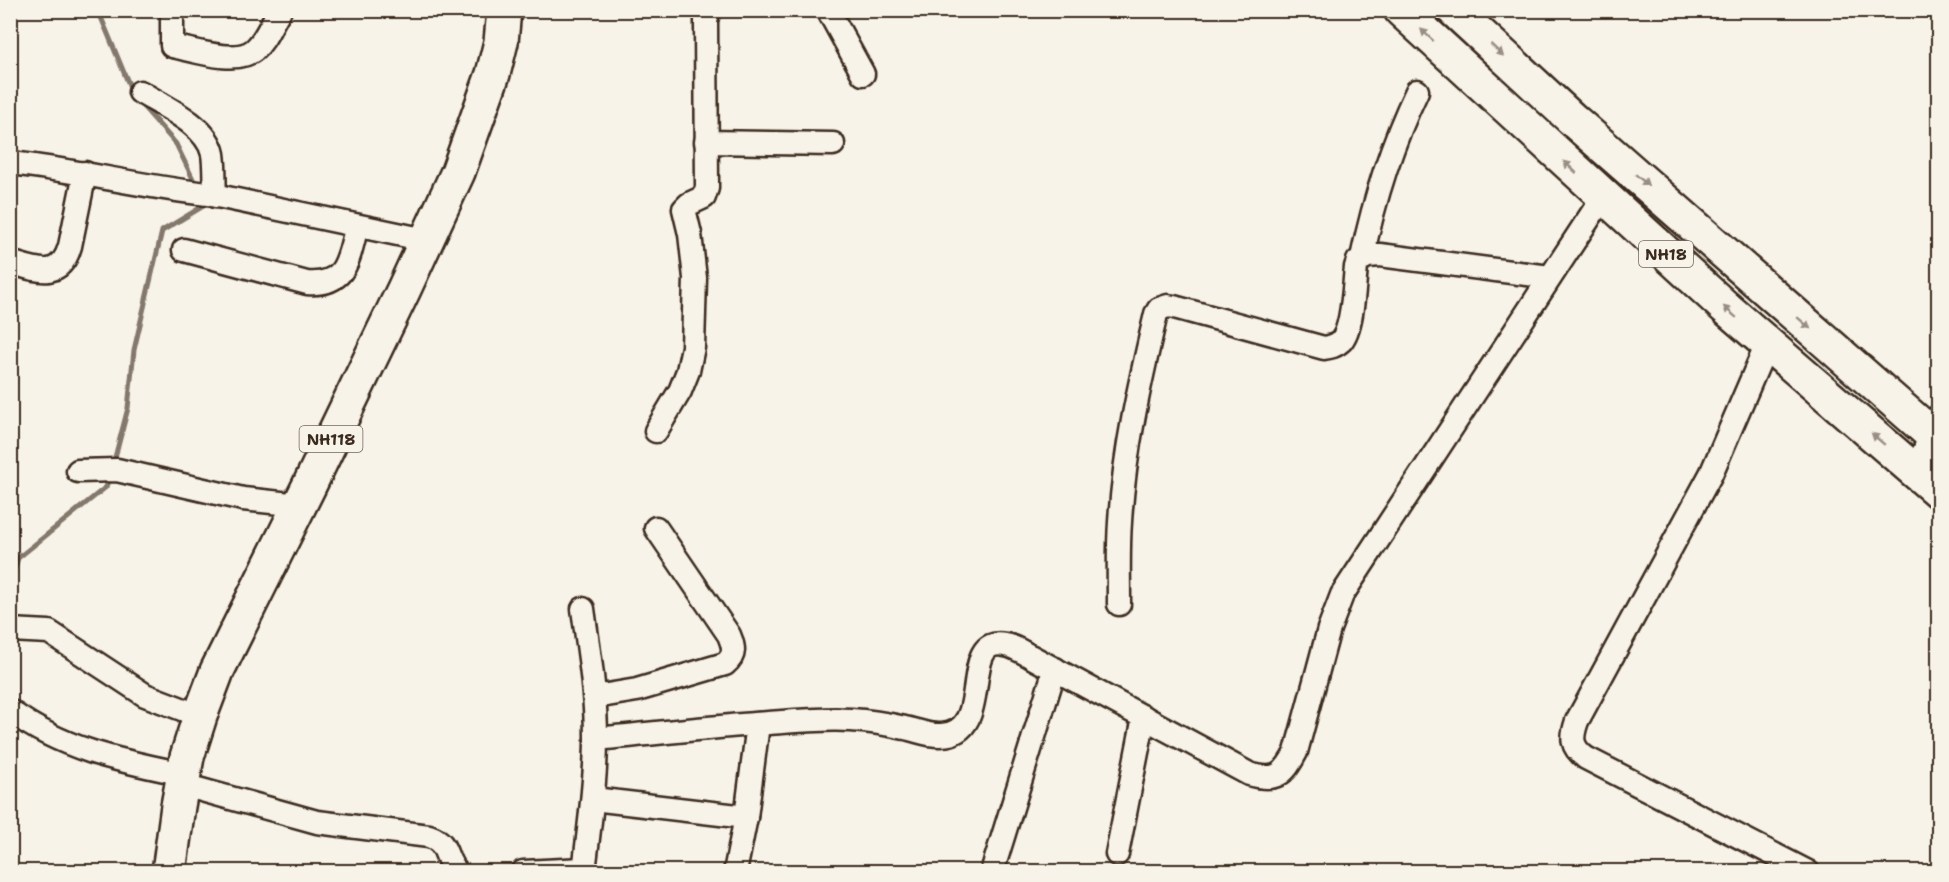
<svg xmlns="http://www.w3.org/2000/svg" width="1949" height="882" font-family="'Shantell Sans',sans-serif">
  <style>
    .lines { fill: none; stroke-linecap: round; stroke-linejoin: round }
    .stream { stroke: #84786c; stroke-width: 5 }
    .minor-casing { stroke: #3b2a1e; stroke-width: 27 }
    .highway-casing { stroke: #3b2a1e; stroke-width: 38 }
    .minor { stroke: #f7f3e8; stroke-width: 22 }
    .highway { stroke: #f7f3e8; stroke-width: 33 }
    .oneway { fill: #998e83 }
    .labels { text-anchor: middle; stroke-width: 4.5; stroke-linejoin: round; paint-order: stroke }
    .shield { fill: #f7f3e8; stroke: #73665b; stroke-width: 1.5 }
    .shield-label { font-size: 16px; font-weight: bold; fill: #3b2a1e }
  </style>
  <rect width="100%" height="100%" fill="#f7f3e8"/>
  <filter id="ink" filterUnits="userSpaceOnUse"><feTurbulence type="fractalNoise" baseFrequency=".0167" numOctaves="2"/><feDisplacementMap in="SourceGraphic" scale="12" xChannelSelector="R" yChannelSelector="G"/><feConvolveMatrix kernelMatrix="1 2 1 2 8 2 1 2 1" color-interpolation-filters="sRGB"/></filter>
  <g filter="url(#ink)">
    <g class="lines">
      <!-- stream -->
      <g class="stream">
        <polyline points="98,10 132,92"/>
        <polyline points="139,102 176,144 196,185"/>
        <polyline points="113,465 128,408 134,350 162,231 205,205 202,199"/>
        <polyline points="10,584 18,558 106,487 109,477"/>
      </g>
      <defs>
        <g id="minor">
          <path d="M172 10V46C193 50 236 65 254 50 266 40 271 23 280 10"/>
          <polyline points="828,10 863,74"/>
          <path d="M140 92C163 106 207 125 213 154 215 167 214 182 215 196"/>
          <polyline points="706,142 833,144"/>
          <path d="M10 163C77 170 142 187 208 194L426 240"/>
          <path d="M184 250 307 283C348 286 348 257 357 226"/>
          <path d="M1362 258C1374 200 1391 145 1417 91"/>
          <path d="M10 262C37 270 60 281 70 246L85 173"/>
          <path d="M1767 344 1711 474 1577 721C1571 738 1571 747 1586 758L1808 872"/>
          <polyline points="656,431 680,391 688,371 693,347 695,278 690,234 684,209 689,204 704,197 707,188 706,21 709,10"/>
          <polyline points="78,471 117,470 243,499 300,505"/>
          <polyline points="1916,471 1938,417"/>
          <path d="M1119 604C1119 577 1118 549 1120 522 1124 452 1140 382 1156 314L1159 309 1168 306 1174 307 1324 348C1330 347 1336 346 1341 341 1353 328 1354 285 1356 267L1358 261 1368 256 1380 255 1550 277"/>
          <path d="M583 609C589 652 596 694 596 738 596 782 589 827 584 872"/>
          <polyline points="10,630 49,632 145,695 200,716"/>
          <path d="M595 697 637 690 725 664C736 655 734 647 729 635L656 528"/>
          <path d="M10 711C63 750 121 761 184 774"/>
          <path d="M596 739C649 734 702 728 755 724 787 722 819 718 851 720 869 721 887 724 905 728 916 730 929 736 941 735 996 734 957 635 1005 645 1014 646 1022 652 1030 656L1249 774C1276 782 1284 775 1296 752L1329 629 1342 595 1603 197"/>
          <path d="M198 789 317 822 429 836C450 843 443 859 457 872"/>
          <polyline points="593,799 746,817"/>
          <polyline points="1117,854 1144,717"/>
          <polyline points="523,872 584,869"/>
          <polyline points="735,872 746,817 758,724"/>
          <polyline points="992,872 1055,669"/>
        </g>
        <g id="highway">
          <polyline points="1401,10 1725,307 1938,491"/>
          <polyline points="1454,10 1573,120 1938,440"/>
          <polyline points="169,872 178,806 187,757 200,716 217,671 309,486 404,289 458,172 493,74 501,42 504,10"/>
        </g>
      </defs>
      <!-- minor casing -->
      <use href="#minor" class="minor-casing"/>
      <!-- highway casing -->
      <use href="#highway" class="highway-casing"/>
      <!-- minor -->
      <use href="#minor" class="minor"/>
      <!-- highway -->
      <use href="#highway" class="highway"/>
    </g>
    <!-- one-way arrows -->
    <defs><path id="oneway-solid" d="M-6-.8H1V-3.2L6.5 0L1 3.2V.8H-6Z" transform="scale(1.5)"/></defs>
    <g class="oneway">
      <use href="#oneway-solid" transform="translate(1427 35) rotate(-137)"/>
      <use href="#oneway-solid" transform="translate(1497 50) rotate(43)"/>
      <use href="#oneway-solid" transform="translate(1570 167) rotate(-137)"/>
      <use href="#oneway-solid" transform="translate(1642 180) rotate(41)"/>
      <use href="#oneway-solid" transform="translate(1730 312) rotate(-139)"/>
      <use href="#oneway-solid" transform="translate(1804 323) rotate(41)"/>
      <use href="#oneway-solid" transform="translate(1878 439) rotate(-139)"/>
    </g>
  </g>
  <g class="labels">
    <!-- shield labels -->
    <g class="shield">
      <rect x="1639" y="241" width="54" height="26" rx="4.5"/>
      <rect x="299.5" y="426" width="63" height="26" rx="4.5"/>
    </g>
    <g class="shield-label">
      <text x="1666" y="260">NH18</text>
      <text x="331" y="445">NH118</text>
    </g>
  </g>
  <!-- margin -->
  <rect width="1949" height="882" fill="none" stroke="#f7f3e8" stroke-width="36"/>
  <rect x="18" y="18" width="1913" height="846" fill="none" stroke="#3b2a1e" stroke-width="2" filter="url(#ink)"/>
</svg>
